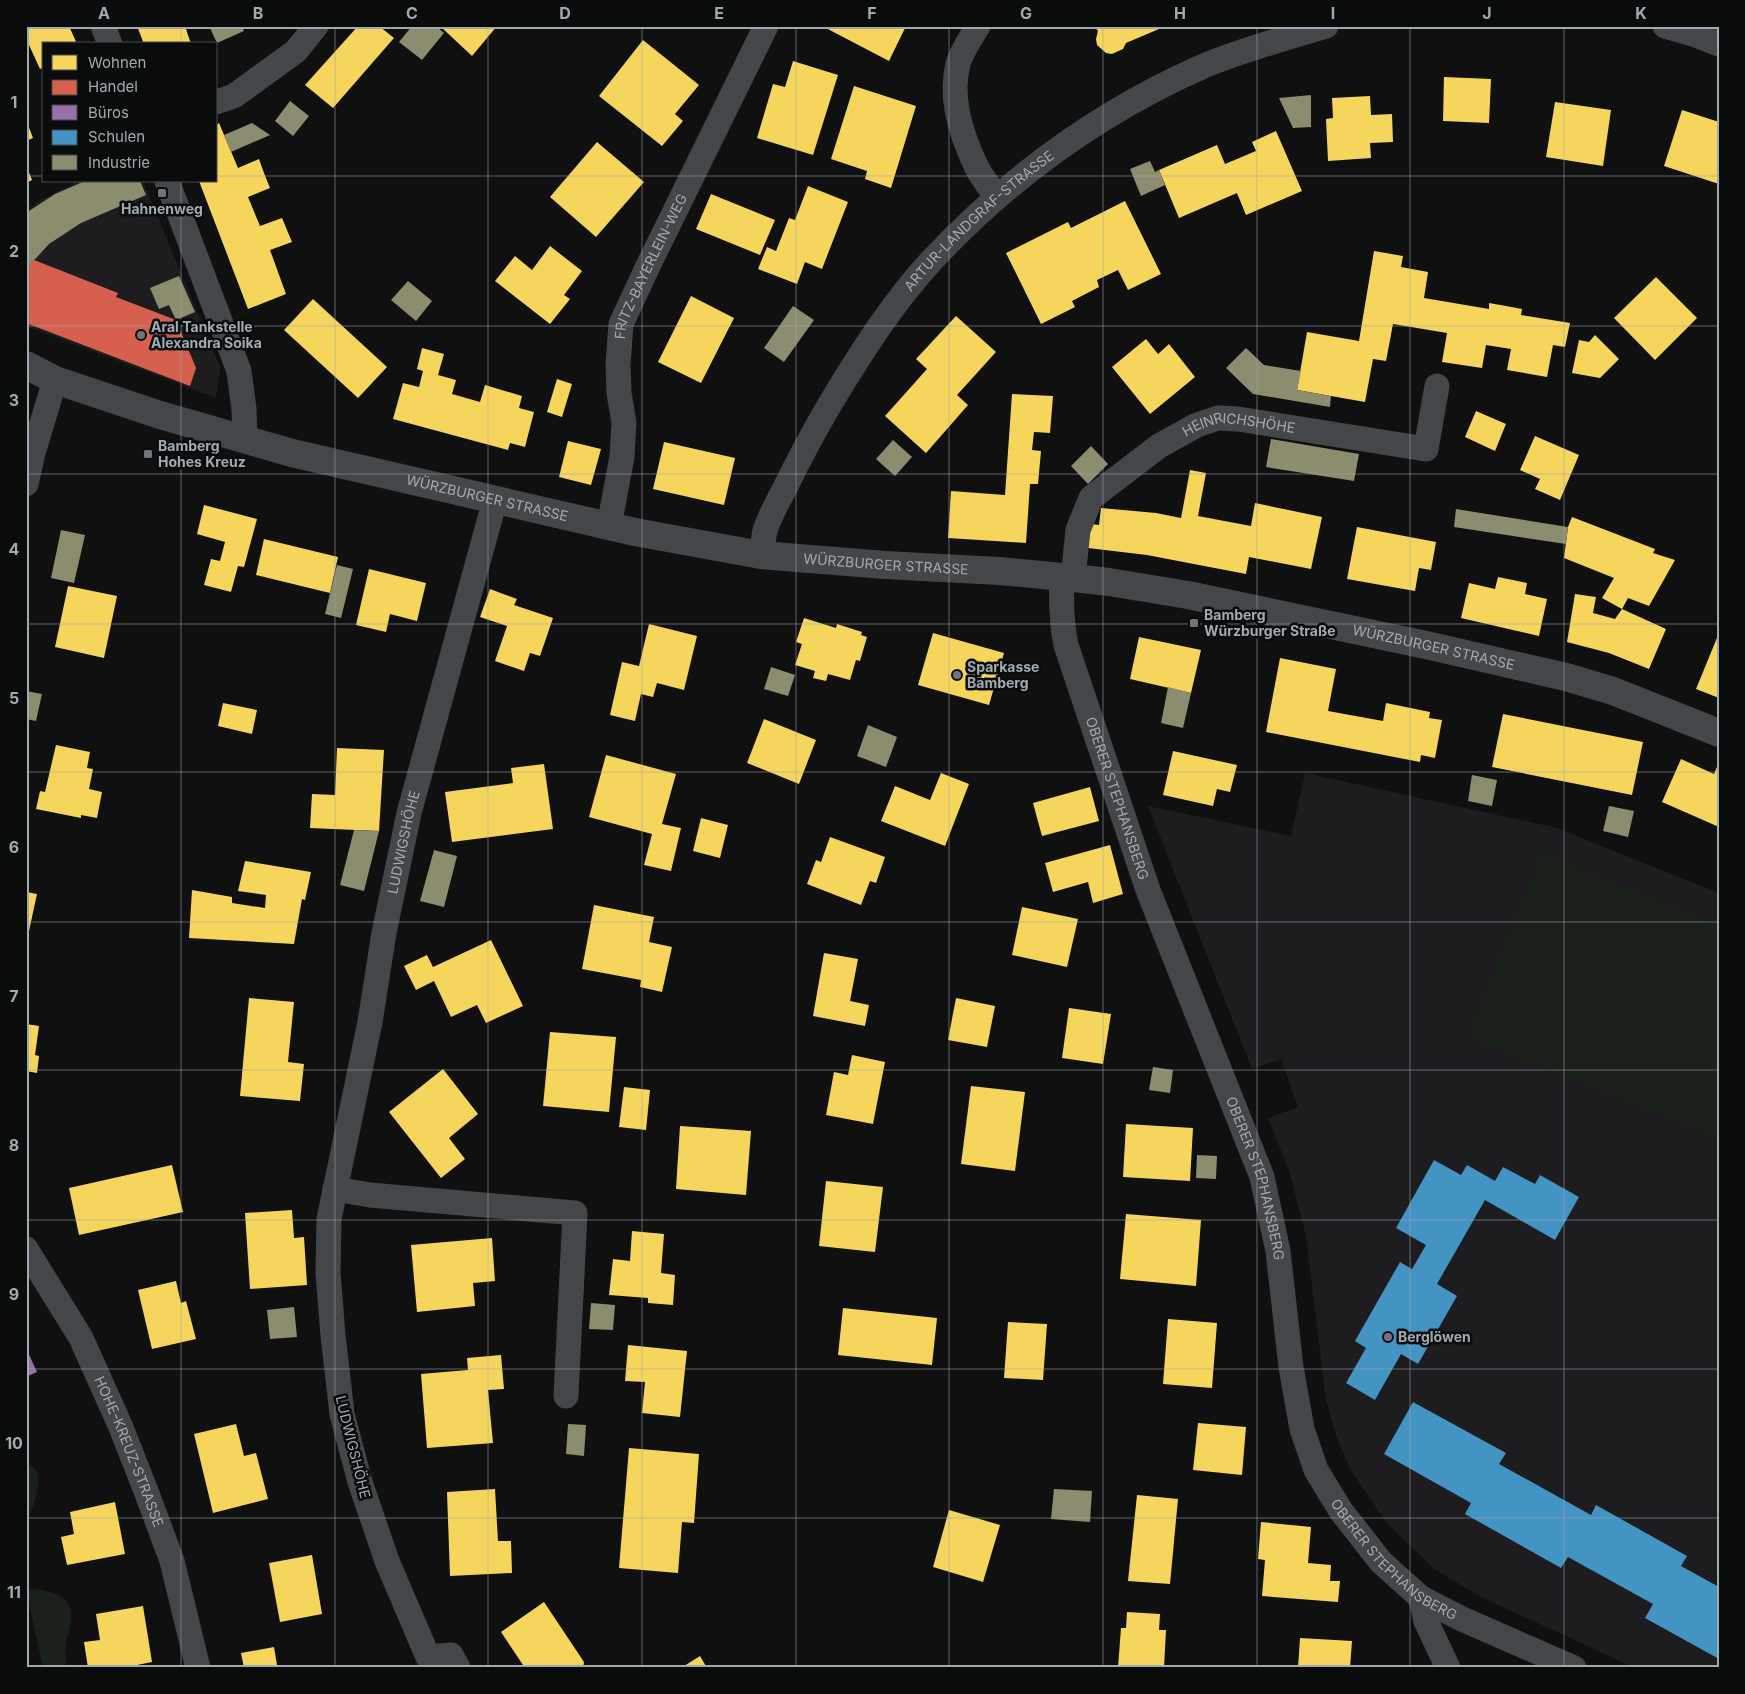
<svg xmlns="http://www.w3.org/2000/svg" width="1745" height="1694" font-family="Inter,sans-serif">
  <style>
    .built { fill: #1d1d1f }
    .green { fill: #1a201a }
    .homes { fill: #f6d55c }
    .shops { fill: #d6604d }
    .offices { fill: #9970ab }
    .schools { fill: #4393c3 }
    .industry { fill: #8c8c6e }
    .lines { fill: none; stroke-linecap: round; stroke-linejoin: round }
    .minor { stroke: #444749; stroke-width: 25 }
    .tertiary { stroke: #444749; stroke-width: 28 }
    .grid { fill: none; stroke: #a0aab2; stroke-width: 1; stroke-opacity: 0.55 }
    .poi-dot { fill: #6e7479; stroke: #0a0b0b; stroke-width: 2 }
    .labels { text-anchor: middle; stroke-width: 5; stroke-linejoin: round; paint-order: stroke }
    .poi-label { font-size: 14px; font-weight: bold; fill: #a0aab2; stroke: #0a0b0b; text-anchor: start }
    .street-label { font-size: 14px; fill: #a0aab2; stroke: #0a0b0b }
    .neatline { fill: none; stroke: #a0aab2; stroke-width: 2 }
    .grid-label { font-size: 16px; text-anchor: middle; font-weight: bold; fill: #a0aab2 }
  </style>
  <rect width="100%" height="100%" fill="#101010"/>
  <!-- built -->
  <g class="built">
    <polygon points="78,181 143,181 220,367 216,398 26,326 26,210 41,200"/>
    <polygon points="1305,773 1557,828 1719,893 1719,1668 1635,1668 1481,1597 1434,1569 1387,1523 1351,1471 1336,1436 1326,1400 1306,1236 1289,1171 1268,1118 1298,1107 1281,1059 1252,1069 1148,806 1291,836"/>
  </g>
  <!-- green -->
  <g class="green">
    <polygon points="1542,854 1719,925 1718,1138 1468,1037"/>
    <path d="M26 1463C51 1470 31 1510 26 1525Z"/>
    <path d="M26 1589C45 1589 71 1593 71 1616 71 1625 68 1632 66 1640 65 1649 66 1659 66 1668H43Z"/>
  </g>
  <!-- homes -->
  <g class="homes">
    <polygon points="26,26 69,26 77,44 44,44 44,67 40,69 29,45 26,47"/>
    <polygon points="137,26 185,26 191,44 144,44"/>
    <polygon points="358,26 379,26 394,38 333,108 305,85"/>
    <polygon points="440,26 497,26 472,56"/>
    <polygon points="822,26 906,26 889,61"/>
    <polygon points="1094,26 1166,26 1126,43 1123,49 1112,54 1106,53 1097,45 1096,39 1098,31"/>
    <polygon points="643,40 699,85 675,114 683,121 662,146 599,96"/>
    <polygon points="793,61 838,75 813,155 757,138 773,84 785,87"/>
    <polygon points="1444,77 1491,79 1489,123 1443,121"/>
    <polygon points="854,86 916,106 891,188 865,179 867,171 831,159"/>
    <polygon points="1370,96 1371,115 1392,114 1393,142 1370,143 1371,158 1328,161 1326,119 1333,118 1332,98"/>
    <polygon points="1555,102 1611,110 1603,166 1546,157"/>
    <polygon points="1682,110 1719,122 1719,184 1664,166"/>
    <polygon points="26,120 33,138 26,141"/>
    <polygon points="219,123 238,168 259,159 264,173 270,188 248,197 260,226 282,218 292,242 270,250 286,294 248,309 199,181 216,181 216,125"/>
    <polygon points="1276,131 1302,191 1246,215 1237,193 1179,218 1159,170 1217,145 1225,164 1256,151 1252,142"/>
    <polygon points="597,142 644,182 596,237 550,197"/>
    <polygon points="26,165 32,180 26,183"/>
    <polygon points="808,186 848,202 822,269 805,262 797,284 758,269 767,247 776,251 789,218 795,220"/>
    <polygon points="711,194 775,220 760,255 696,229"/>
    <polygon points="1125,201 1161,274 1128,290 1118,270 1097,280 1099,287 1072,301 1075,307 1041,324 1006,253 1068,222 1071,228"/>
    <polygon points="550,246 582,271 564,295 570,299 550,324 495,281 515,256 532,270"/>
    <polygon points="1374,251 1403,256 1401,267 1428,272 1424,298 1489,309 1489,303 1506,306 1522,309 1521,315 1570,323 1565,347 1553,345 1547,377 1507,370 1511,349 1486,345 1482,368 1442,362 1447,333 1393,324 1386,361 1373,359 1365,402 1297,390 1307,332 1359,341"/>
    <polygon points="1656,277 1697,318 1655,360 1614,318"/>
    <polygon points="691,296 734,318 701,383 658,362"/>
    <polygon points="313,299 387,367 358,398 284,330"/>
    <polygon points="956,316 996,352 957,395 968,405 926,453 885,416 927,369 916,359"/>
    <polygon points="1595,335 1619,359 1600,378 1572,373 1579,340 1589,342"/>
    <polygon points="1146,339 1158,354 1169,344 1195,377 1150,414 1112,367"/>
    <polygon points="422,348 444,354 438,375 456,380 452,394 480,402 485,385 522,396 519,408 534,412 525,447 510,443 508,450 393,419 403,383 419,387 423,371 417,369"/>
    <polygon points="557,379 572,384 562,417 547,412"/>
    <polygon points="1012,394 1053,396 1050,433 1034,432 1032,450 1041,451 1038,484 1030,484 1026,543 948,538 951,491 1005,495"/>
    <polygon points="1476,411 1506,424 1495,451 1465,437"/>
    <polygon points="1535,436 1579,455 1560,500 1535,489 1540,479 1520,470"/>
    <polygon points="568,441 601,449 591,485 559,477"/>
    <polygon points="664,442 735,458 724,505 653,489"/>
    <polygon points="1190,470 1206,473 1198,516 1251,526 1255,503 1322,517 1311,569 1249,557 1246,574 1147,555 1088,548 1091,524 1099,525 1101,508 1156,513 1181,518"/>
    <polygon points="204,505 257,519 244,567 238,566 231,592 204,585 211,559 220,561 225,542 197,534"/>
    <polygon points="1572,517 1655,549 1653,553 1675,560 1649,606 1628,598 1622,609 1602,598 1614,578 1564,558 1568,527"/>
    <polygon points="1357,527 1436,542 1431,570 1419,568 1415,591 1347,579"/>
    <polygon points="264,539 338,557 330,593 256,575"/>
    <polygon points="369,569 426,583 417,621 390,614 386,632 356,625"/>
    <polygon points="1498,577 1527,583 1525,594 1547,599 1539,636 1461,618 1469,583 1495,589"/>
    <polygon points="68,586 117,596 104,658 55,647"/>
    <polygon points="490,589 517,599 514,605 553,618 540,656 530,653 524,671 495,661 507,626 480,617"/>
    <polygon points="1575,594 1596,597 1593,613 1615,619 1622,609 1666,629 1649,669 1609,653 1567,642"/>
    <polygon points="804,618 836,628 837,624 862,632 861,635 867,637 860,661 856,660 850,680 828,674 826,681 813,678 815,671 795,665 802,644 796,642"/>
    <polygon points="649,624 697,636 684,690 657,683 653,697 641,694 635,721 610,715 622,662 639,666"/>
    <polygon points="933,633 1004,653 989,705 918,685"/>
    <polygon points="1719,633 1719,698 1696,689"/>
    <polygon points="1139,637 1201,650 1191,693 1130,679"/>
    <polygon points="1280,658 1336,669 1328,711 1383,721 1386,703 1430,712 1429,718 1442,720 1435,758 1421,755 1420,762 1266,732"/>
    <polygon points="223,703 257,710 252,734 218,726"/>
    <polygon points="1503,714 1643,742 1632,795 1492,767"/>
    <polygon points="764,719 816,740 799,784 747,763"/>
    <polygon points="56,745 90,752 87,768 93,769 89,789 102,792 97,818 81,815 81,818 36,809 40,791 45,792"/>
    <polygon points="337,748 384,750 379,831 310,828 312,794 335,795"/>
    <polygon points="1173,751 1237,765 1230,792 1217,789 1213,806 1163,795"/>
    <polygon points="606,755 676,774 662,824 681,828 671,871 644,865 652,834 589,817"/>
    <polygon points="1681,759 1714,774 1717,767 1719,768 1719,827 1662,802"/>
    <polygon points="544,764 553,829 452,842 445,792 513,783 511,768"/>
    <polygon points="941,773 969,784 945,846 881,821 895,786 930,800"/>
    <polygon points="1090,787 1099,821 1042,836 1033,803"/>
    <polygon points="701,818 728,825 720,858 693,851"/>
    <polygon points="830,837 885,857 876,883 870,881 861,905 807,884 816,860 821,862"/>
    <polygon points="1110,845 1123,894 1093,903 1088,882 1053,892 1045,863"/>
    <polygon points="245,861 311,872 305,900 302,899 294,944 189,938 192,890 232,897 232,903 265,908 266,895 238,891"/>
    <polygon points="26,892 37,894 27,940 26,939"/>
    <polygon points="594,905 654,917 649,942 672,947 662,992 640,987 641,980 582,969"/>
    <polygon points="1022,907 1078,919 1067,967 1012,955"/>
    <polygon points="491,940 523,1006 486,1023 477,1005 451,1017 434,981 416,990 404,966 427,955 433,967"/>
    <polygon points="824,953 858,959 850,1001 869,1005 865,1026 813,1016"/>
    <polygon points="249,998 294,1002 288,1062 304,1064 300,1101 240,1096"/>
    <polygon points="956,998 995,1006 987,1047 948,1040"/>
    <polygon points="1069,1008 1111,1014 1103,1064 1062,1058"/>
    <polygon points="26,1024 39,1026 35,1055 39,1056 37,1073 26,1071"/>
    <polygon points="550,1032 616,1037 609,1112 543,1106"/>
    <polygon points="852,1055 885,1062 873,1124 826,1115 834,1072 848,1075"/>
    <polygon points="443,1069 478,1114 449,1138 465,1159 441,1178 389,1112"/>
    <polygon points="971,1086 1025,1092 1015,1171 961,1164"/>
    <polygon points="624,1087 650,1090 646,1130 619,1127"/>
    <polygon points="1126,1124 1193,1128 1190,1181 1123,1177"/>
    <polygon points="680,1126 751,1131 746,1195 676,1189"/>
    <polygon points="172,1165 183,1212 79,1235 69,1188"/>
    <polygon points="826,1181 883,1187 875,1252 819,1246"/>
    <polygon points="292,1210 294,1238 304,1237 307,1285 250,1289 245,1213"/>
    <polygon points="1126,1214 1201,1220 1196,1286 1120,1279"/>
    <polygon points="632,1231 664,1234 661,1273 675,1275 673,1305 648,1303 648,1298 609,1295 613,1259 630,1261"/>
    <polygon points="492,1238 495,1281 473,1283 475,1306 417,1312 411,1245"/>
    <polygon points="176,1281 181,1303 186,1301 196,1339 152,1349 138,1290"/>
    <polygon points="843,1308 937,1318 932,1365 838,1355"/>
    <polygon points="1168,1319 1217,1323 1212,1388 1163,1384"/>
    <polygon points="1008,1322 1047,1324 1043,1380 1004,1378"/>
    <polygon points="628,1345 687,1351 680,1417 642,1413 645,1382 625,1381"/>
    <polygon points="501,1355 504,1389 488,1390 493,1443 427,1448 421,1374 468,1370 467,1358"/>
    <polygon points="1198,1423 1246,1427 1242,1475 1193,1470"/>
    <polygon points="236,1424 244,1456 256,1453 268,1499 213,1513 194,1434"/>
    <polygon points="629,1448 699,1454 694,1523 682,1522 678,1573 619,1568"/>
    <polygon points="495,1489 498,1541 511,1541 512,1573 450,1576 447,1492"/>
    <polygon points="1137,1495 1178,1499 1170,1584 1128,1581"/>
    <polygon points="115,1502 125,1554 67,1565 61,1537 74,1534 70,1512"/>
    <polygon points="949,1510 1000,1525 983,1582 933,1567"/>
    <polygon points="1261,1522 1311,1527 1308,1563 1331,1565 1330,1581 1340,1581 1338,1602 1262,1596 1265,1560 1258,1559"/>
    <polygon points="312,1555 322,1614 280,1622 269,1563"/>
    <polygon points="544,1602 584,1662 583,1668 525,1668 501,1632"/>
    <polygon points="143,1606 152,1662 122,1668 88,1668 84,1642 100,1640 96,1614"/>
    <polygon points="1127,1612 1160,1614 1159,1630 1166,1630 1164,1668 1118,1668 1121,1628 1126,1628"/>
    <polygon points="1300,1638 1352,1641 1350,1668 1298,1668"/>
    <polygon points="274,1647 277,1665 259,1668 244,1668 241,1653"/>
    <polygon points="700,1656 707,1668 681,1668"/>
  </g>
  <!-- shops -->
  <polygon class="shops" points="34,260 118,293 116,297 176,320 196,368 190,386 26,323 26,269"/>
  <!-- offices -->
  <polygon class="offices" points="26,1348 37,1372 26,1377"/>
  <!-- schools -->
  <g class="schools">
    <polygon points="1434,1160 1461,1175 1467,1165 1495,1181 1503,1167 1535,1184 1540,1175 1579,1197 1555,1240 1485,1200 1437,1284 1457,1296 1418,1364 1401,1354 1375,1400 1346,1383 1366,1348 1355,1341 1400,1262 1412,1269 1426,1245 1396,1228"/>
    <polygon points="1413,1402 1506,1453 1499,1464 1591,1515 1596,1505 1687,1556 1681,1566 1719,1587 1719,1659 1645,1618 1653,1604 1568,1557 1561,1568 1465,1514 1471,1503 1384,1454"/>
  </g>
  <!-- industry -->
  <g class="industry">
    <polygon points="209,26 242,26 244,31 217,43"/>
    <polygon points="412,26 436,26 444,33 422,60 399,42"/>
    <polygon points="1311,95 1311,127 1293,128 1279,98"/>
    <polygon points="290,101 309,116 293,136 275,121"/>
    <polygon points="252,123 270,135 231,152 224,135"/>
    <polygon points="1150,161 1155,172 1159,170 1165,185 1141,196 1130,169"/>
    <polygon points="85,181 140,181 146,195 81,223 49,244 26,269 26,213 55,194"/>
    <polygon points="179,276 195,312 176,320 169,305 159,309 150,288"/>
    <polygon points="408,281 432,301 416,321 391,300"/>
    <polygon points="793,306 814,320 784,362 764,348"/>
    <polygon points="1246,348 1264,365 1301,371 1297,390 1331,396 1330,407 1253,394 1226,368"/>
    <polygon points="1271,439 1359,454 1354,481 1266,467"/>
    <polygon points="893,440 912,457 895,476 876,459"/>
    <polygon points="1091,446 1108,464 1088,484 1071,466"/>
    <polygon points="1456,509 1568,527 1566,544 1454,527"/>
    <polygon points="61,530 85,535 74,583 51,578"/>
    <polygon points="337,565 353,569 341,618 325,614"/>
    <polygon points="771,667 795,675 788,696 764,689"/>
    <polygon points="1168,687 1191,693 1183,728 1161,723"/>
    <polygon points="26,691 42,694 36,721 26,719"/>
    <polygon points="868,725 897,737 886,767 857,756"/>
    <polygon points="1472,775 1497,780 1492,806 1468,801"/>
    <polygon points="1609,806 1634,811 1628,837 1603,831"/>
    <polygon points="354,830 379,831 364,891 340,885"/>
    <polygon points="434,850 457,856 444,907 420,901"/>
    <polygon points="1153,1067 1173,1070 1170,1093 1149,1090"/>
    <polygon points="1197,1155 1217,1156 1216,1179 1196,1178"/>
    <polygon points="591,1303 615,1305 613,1330 589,1329"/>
    <polygon points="294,1307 297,1337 270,1339 267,1310"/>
    <polygon points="568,1424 586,1425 584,1456 566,1454"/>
    <polygon points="1054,1489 1092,1491 1090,1522 1051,1519"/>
  </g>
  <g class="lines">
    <!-- minor -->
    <g class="minor">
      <polyline points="103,26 110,44"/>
      <path d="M978 26C971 38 962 50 958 64 949 98 962 137 977 168 982 178 990 187 996 196"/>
      <polyline points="1665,26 1696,35 1719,44"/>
      <polyline points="216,102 234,96 296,51 316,26"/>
      <polyline points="167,181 239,371 244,409 245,439"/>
      <polyline points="26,484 33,453 55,380"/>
      <path id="s1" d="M609 526 622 457 624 423 619 393 618 365 621 324 648 266 766 26"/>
      <path id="s2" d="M761 555C763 547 763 539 765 531 769 517 777 503 784 490 798 461 813 433 830 404 860 354 893 302 933 259 1010 177 1103 110 1206 65 1245 49 1286 38 1326 26"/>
      <path id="s3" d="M1062 577C1061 601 1061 622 1066 645L1148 890 1262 1177 1278 1251 1291 1367 1302 1429 1316 1470 1341 1511 1381 1562 1421 1598 1462 1619 1574 1668"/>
      <path id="s4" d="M1073 578 1078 530 1091 498 1159 446 1197 425 1218 418 1238 419 1426 449 1437 386"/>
      <polyline points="335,1189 370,1195 575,1213 566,1396"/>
      <path id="s5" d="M26 1249 81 1338 120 1425 146 1491 172 1561 198 1668"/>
      <polyline points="1421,1598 1426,1621 1448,1668"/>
      <path id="s6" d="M458 1668 451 1655 428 1657 387 1561 360 1482 342 1414 333 1335 328 1273 329 1219 370 1022 384 933 409 813 495 500"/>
    </g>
    <!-- tertiary -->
    <path class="tertiary" id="s7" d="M26 365 55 380 160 415 292 453 635 532 761 555 885 565 1000 571 1073 578 1109 582 1188 595 1426 645 1566 677 1613 691 1719 733"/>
  </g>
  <!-- grid -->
  <path class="grid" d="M181 26V44M335 26V1668M488 26V1668M642 26V1668M796 26V1668M949 26V1668M1103 26V1668M1257 26V1668M1410 26V1668M1564 26V1668M26 176H44M216 176H1719M181 181V1668M26 326H1719M26 474H1719M26 624H1719M26 772H1719M26 922H1719M26 1070H1719M26 1220H1719M26 1369H1719M26 1518H1719"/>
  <!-- markers -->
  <g class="poi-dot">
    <rect x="157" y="188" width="10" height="10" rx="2.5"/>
    <circle cx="141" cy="335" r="5"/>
    <rect x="143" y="449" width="10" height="10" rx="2.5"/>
    <rect x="1189" y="618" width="10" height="10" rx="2.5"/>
    <circle cx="957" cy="675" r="5"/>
    <circle cx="1388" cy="1337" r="5"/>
  </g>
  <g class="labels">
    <!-- poi labels -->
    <g class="poi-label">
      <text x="162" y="214" text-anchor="middle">Hahnenweg</text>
      <text x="151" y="332">Aral Tankstelle<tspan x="151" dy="16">Alexandra Soika</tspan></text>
      <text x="158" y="451">Bamberg<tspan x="158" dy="16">Hohes Kreuz</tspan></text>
      <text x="1204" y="620">Bamberg<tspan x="1204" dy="16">Würzburger Straße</tspan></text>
      <text x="967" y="672">Sparkasse<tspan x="967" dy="16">Bamberg</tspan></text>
      <text x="1398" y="1342">Berglöwen</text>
    </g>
    <!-- street labels -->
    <g class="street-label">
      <text dy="5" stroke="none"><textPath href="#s2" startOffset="405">ARTUR-LANDGRAF-STRASSE</textPath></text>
      <text dy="5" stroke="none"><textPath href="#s1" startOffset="268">FRITZ-BAYERLEIN-WEG</textPath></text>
      <text dy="5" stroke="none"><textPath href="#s4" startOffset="254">HEINRICHSHÖHE</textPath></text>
      <text dy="5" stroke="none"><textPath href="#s7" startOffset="481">WÜRZBURGER STRASSE</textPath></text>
      <text dy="5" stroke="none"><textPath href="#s7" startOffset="886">WÜRZBURGER STRASSE</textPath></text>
      <text dy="5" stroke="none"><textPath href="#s7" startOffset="1441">WÜRZBURGER STRASSE</textPath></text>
      <text dy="5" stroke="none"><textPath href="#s3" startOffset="230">OBERER STEPHANSBERG</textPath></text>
      <text dy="5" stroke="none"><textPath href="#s6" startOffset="876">LUDWIGSHÖHE</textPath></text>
      <text dy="5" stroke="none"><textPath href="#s3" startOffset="635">OBERER STEPHANSBERG</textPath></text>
      <text transform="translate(353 1447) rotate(76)" y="5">LUDWIGSHÖHE</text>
      <text dy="5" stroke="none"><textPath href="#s5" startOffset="228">HOHE-KREUZ-STRASSE</textPath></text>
      <text dy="5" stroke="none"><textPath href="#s3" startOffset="1055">OBERER STEPHANSBERG</textPath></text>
    </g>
  </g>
  <!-- border -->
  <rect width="1745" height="1694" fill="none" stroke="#0a0b0b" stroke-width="55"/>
  <!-- legend -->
  <rect x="42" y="42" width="175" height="140" fill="#0a0b0b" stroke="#464b4e"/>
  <rect x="52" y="55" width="25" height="15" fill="#f6d55c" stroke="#464b4e"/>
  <text x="88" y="68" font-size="15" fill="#a0aab2">Wohnen</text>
  <rect x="52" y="80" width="25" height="15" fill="#d6604d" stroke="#464b4e"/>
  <text x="88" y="92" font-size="15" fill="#a0aab2">Handel</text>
  <rect x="52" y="105" width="25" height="15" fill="#9970ab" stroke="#464b4e"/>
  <text x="88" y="118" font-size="15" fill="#a0aab2">Büros</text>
  <rect x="52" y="130" width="25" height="15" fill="#4393c3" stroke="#464b4e"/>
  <text x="88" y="142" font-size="15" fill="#a0aab2">Schulen</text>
  <rect x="52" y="155" width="25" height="15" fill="#8c8c6e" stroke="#464b4e"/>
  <text x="88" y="168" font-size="15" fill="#a0aab2">Industrie</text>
  <rect x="28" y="28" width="1690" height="1638" class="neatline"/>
  <g class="grid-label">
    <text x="104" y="19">A</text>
    <text x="258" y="19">B</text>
    <text x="412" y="19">C</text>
    <text x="565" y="19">D</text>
    <text x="719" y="19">E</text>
    <text x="872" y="19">F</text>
    <text x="1026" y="19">G</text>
    <text x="1180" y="19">H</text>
    <text x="1333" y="19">I</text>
    <text x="1487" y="19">J</text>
    <text x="1641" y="19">K</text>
    <text x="14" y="108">1</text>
    <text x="14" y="257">2</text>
    <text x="14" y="406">3</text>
    <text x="14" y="555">4</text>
    <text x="14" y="704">5</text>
    <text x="14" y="853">6</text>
    <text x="14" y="1002">7</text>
    <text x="14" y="1151">8</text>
    <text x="14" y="1300">9</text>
    <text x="14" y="1449">10</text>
    <text x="14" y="1598">11</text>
  </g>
</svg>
